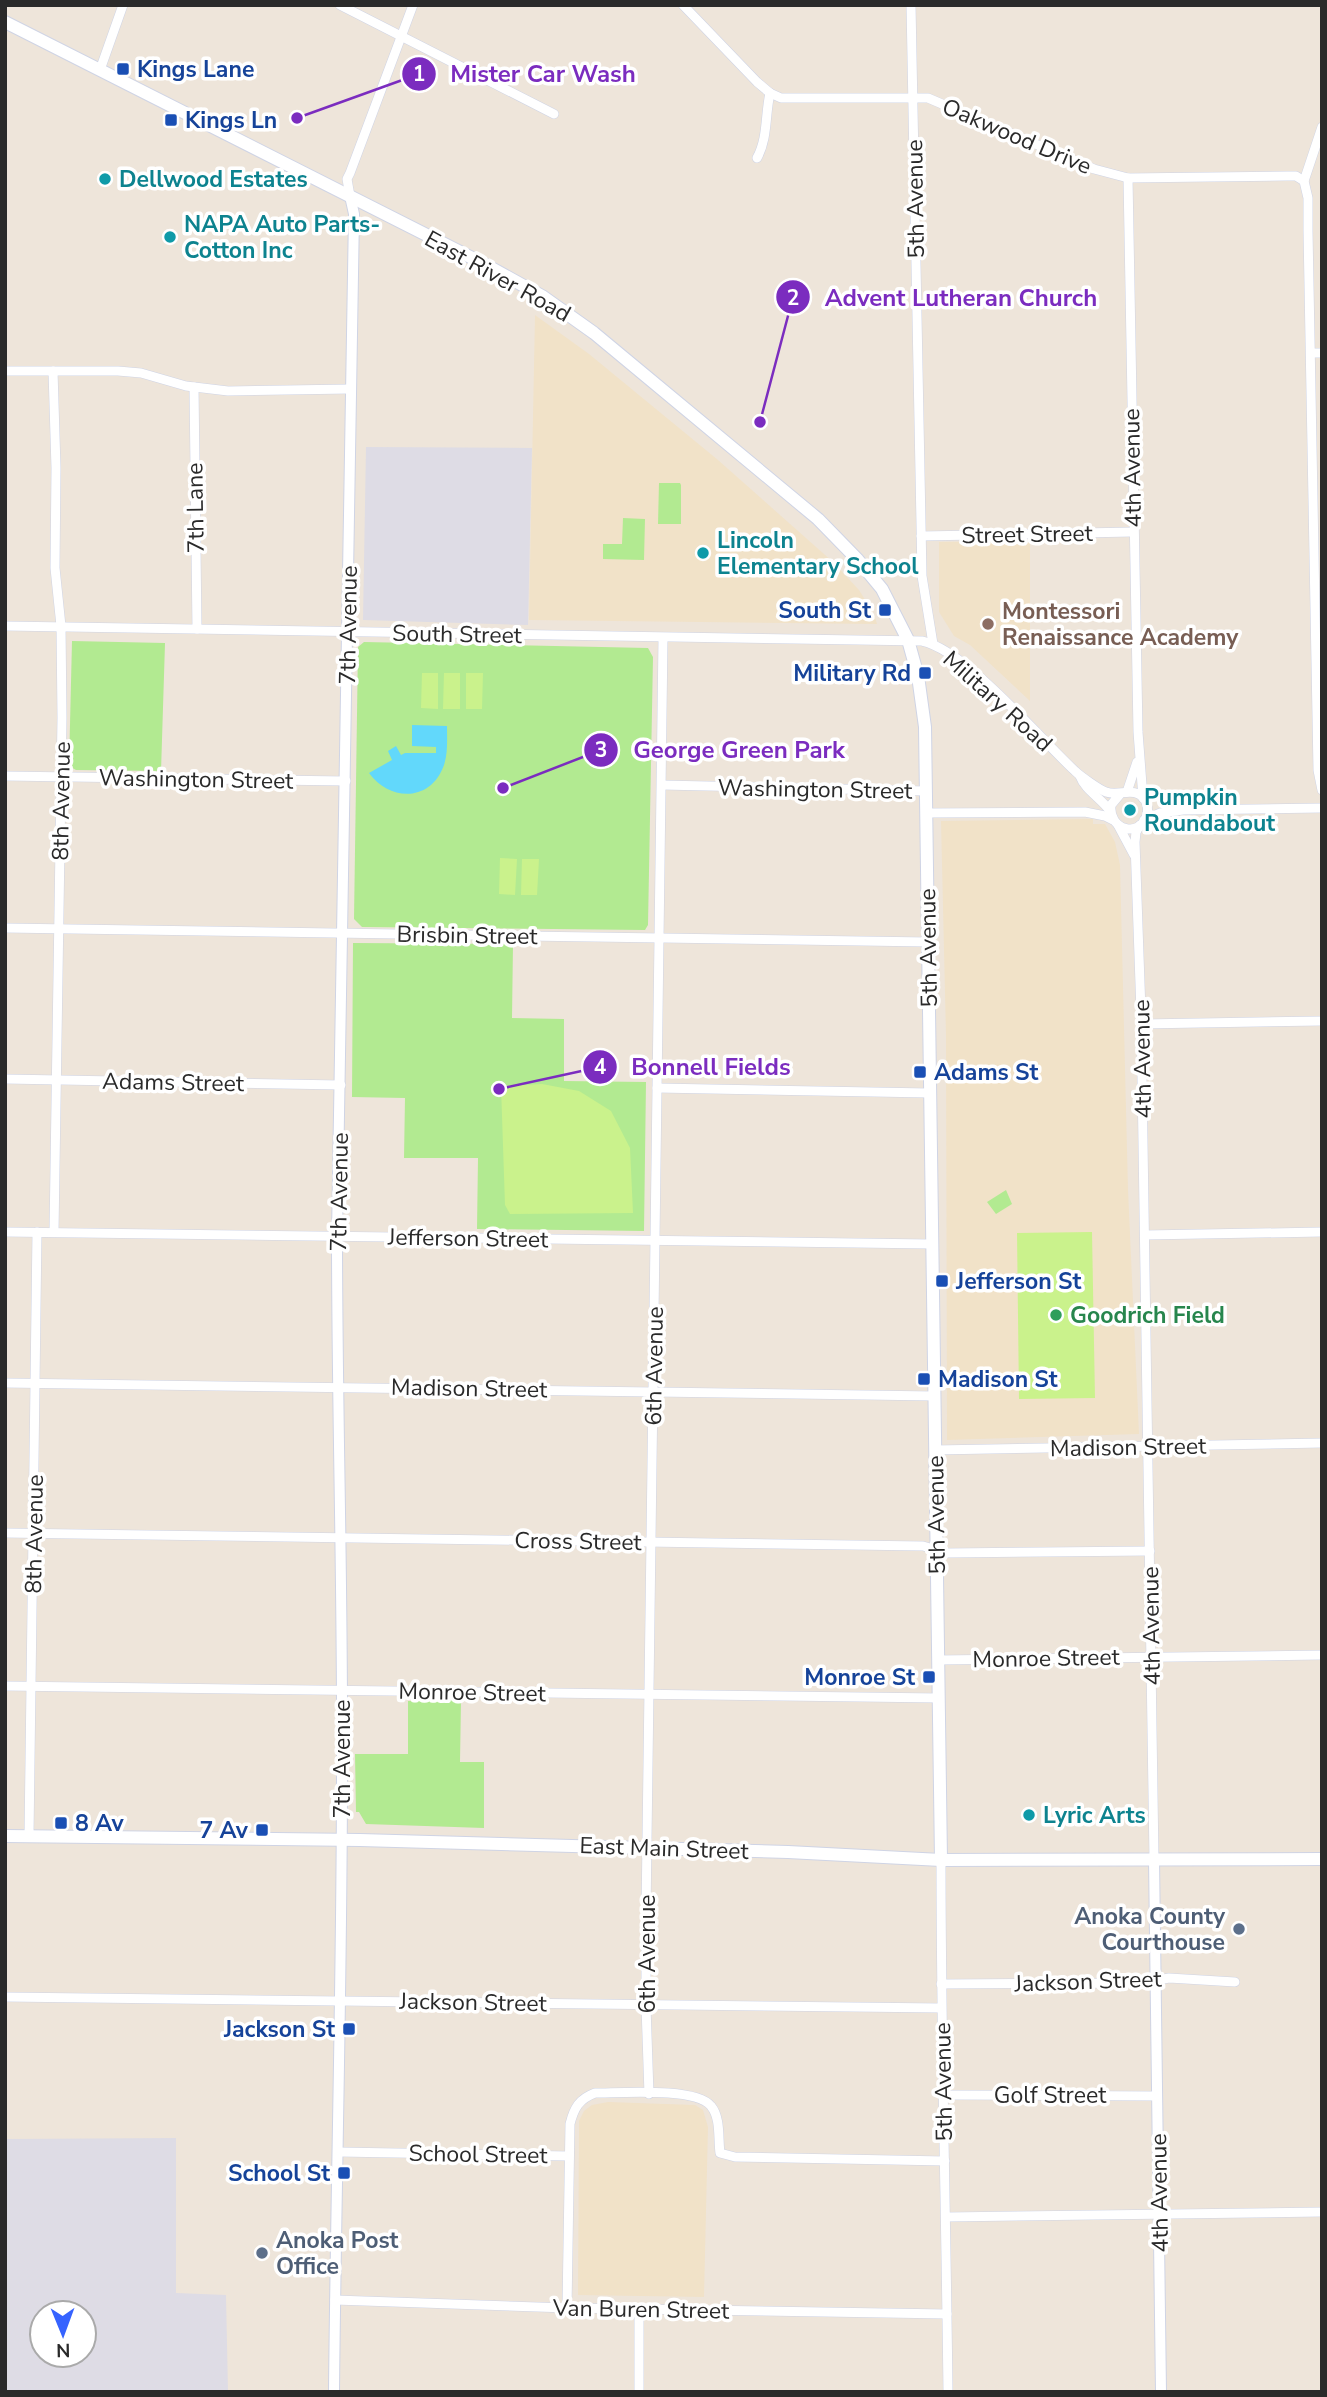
<svg xmlns="http://www.w3.org/2000/svg" width="1327" height="2397" font-family="'Nunito Sans',sans-serif">
  <style>
    .industrial { fill: #dedce5; fill-rule: evenodd }
    .education { fill: #f1e2c8 }
    .green { fill: #b2ea91 }
    .pitch { fill: #caf28c }
    .water { fill: #62d8fb }
    .lines { fill: none; stroke-linecap: round; stroke-linejoin: round }
    .minor-casing { stroke: #cfd4e5; stroke-width: 10 }
    .tertiary-casing { stroke: #cfd4e5; stroke-width: 12 }
    .secondary-casing { stroke: #cfd4e5; stroke-width: 14 }
    .minor { stroke: #fff; stroke-width: 9 }
    .tertiary { stroke: #fff; stroke-width: 10 }
    .secondary { stroke: #fff; stroke-width: 12 }
    .transit-dot { fill: #1a4fb4; stroke: #fff; stroke-width: 2.5 }
    .culture-dot { fill: #0f9aa8; stroke: #fff; stroke-width: 2.5 }
    .education-dot { fill: #8d6e63; stroke: #fff; stroke-width: 2.5 }
    .leisure-dot { fill: #2e9e5b; stroke: #fff; stroke-width: 2.5 }
    .service-dot { fill: #5c6f8a; stroke: #fff; stroke-width: 2.5 }
    .labels { text-anchor: middle; stroke-width: 7; stroke-linejoin: round; paint-order: stroke }
    .transit-label { font-size: 23px; font-weight: bold; fill: #164399; stroke: #fff; text-anchor: start }
    .street-label { font-size: 23px; fill: #2a2a2a; stroke: #fff }
    .culture-label { font-size: 23px; font-weight: bold; fill: #0d838f; stroke: #fff; text-anchor: start }
    .education-label { font-size: 23px; font-weight: bold; fill: #785e54; stroke: #fff; text-anchor: start }
    .leisure-label { font-size: 23px; font-weight: bold; fill: #27864d; stroke: #fff; text-anchor: start }
    .service-label { font-size: 23px; font-weight: bold; fill: #4e5e75; stroke: #fff; text-anchor: end }
    .leader { fill: none; stroke: #7b2cbf; stroke-width: 2.5 }
    .callout-dot { fill: #7b2cbf; stroke: #fff; stroke-width: 2.5 }
    .mark-label { font-size: 21px; text-anchor: middle; font-weight: bold; fill: #fff }
    .callout-label { font-size: 24px; text-anchor: middle; font-weight: bold; fill: #7b2cbf; stroke: #fff; stroke-width: 7; stroke-linejoin: round; paint-order: stroke }
  </style>
  <rect width="100%" height="100%" fill="#eee5da"/>
  <!-- industrial -->
  <g class="industrial">
    <polygon points="366,447 532,448 528,625 363,620"/>
    <path d="M176 2138V2293L226 2295 228 2392H5V2139ZM42 2313H84V2355H42Z"/>
  </g>
  <!-- education -->
  <g class="education">
    <polygon points="535,315 589,354 718,460 833,562 859,590 874,614 877,624 529,620"/>
    <polygon points="1030,541 1030,701 970,645 954,636 939,612 939,542"/>
    <polygon points="1093,819 1093,824 1105,824 1115,842 1120,865 1128,1190 1139,1434 947,1440 946,1035 941,821"/>
    <polygon points="608,2102 695,2105 703,2110 708,2127 704,2297 578,2295 579,2121 584,2111 592,2105"/>
  </g>
  <!-- green -->
  <g class="green">
    <polygon points="659,483 680,483 681,485 681,524 658,524"/>
    <polygon points="623,518 645,519 644,560 603,559 603,544 622,544"/>
    <polygon points="72,641 165,643 161,771 76,770 69,766"/>
    <polygon points="364,642 648,648 653,657 648,925 645,930 362,927 354,919 358,647"/>
    <polygon points="353,943 513,944 512,1018 564,1019 564,1081 646,1082 644,1231 477,1229 478,1158 404,1158 405,1098 352,1097"/>
    <polygon points="1006,1190 1012,1204 996,1214 987,1202"/>
    <polygon points="461,1700 460,1762 484,1762 484,1828 366,1824 359,1812 356,1812 355,1754 408,1754 408,1701"/>
  </g>
  <!-- pitch -->
  <g class="pitch">
    <polygon points="422,673 438,673 438,709 421,708"/>
    <polygon points="444,673 460,673 460,709 443,709"/>
    <polygon points="466,673 483,673 482,709 466,709"/>
    <polygon points="500,858 517,859 515,895 499,894"/>
    <polygon points="522,859 539,859 537,895 521,895"/>
    <polygon points="542,1084 579,1091 611,1111 630,1148 633,1213 510,1214 505,1205 501,1086"/>
    <polygon points="1092,1232 1095,1398 1019,1399 1017,1233"/>
  </g>
  <!-- water -->
  <path class="water" d="M412 725 447 726C447 739 448 753 444 765 431 802 390 802 369 773L392 760 388 751 396 746 401 755 405 753H436V747L412 746Z"/>
  <g class="lines">
    <defs>
      <g id="minor">
        <polyline points="340,5 554,114"/>
        <polyline points="683,5 757,82 770,93 781,98 928,98 1094,169 1128,178 1287,176 1296,176 1304,181"/>
        <polyline points="911,5 922,576 933,644"/>
        <polyline points="100,70 123,5"/>
        <polyline points="1322,127 1304,181 1308,198 1308,231 1318,770 1322,790"/>
        <path d="M757 158C768 138 765 115 770 93"/>
        <polyline points="1128,178 1138,732 1143,798"/>
        <polyline points="350,196 347,179 350,173 413,5"/>
        <polyline points="1311,353 1322,353"/>
        <polyline points="5,371 118,371 141,373 186,386 228,391 350,389"/>
        <polyline points="53,371 56,468 55,568 61,626 62,718 54,1232"/>
        <polyline points="194,387 197,629"/>
        <polyline points="921,536 1133,532"/>
        <path d="M5 626 922 641C967 651 1039 738 1075 771 1080 776 1100 790 1106 792 1119 797 1135 785 1145 800 1148 805 1148 810 1147 815 1140 839 1108 830 1111 805L1121 793"/>
        <polyline points="5,776 346,781"/>
        <path d="M1080 776C1085 790 1101 798 1110 811"/>
        <polyline points="662,785 926,791"/>
        <polyline points="1127,792 1137,762"/>
        <polyline points="926,813 1085,812 1105,816 1113,820"/>
        <polyline points="1144,820 1160,813 1183,810 1322,808"/>
        <polyline points="1118,825 1134,855"/>
        <polyline points="1140,825 1136,832 1135,842 1141,1012 1154,1859"/>
        <polyline points="5,928 928,942"/>
        <polyline points="1142,1024 1322,1021"/>
        <polyline points="5,1079 341,1085"/>
        <polyline points="657,1088 929,1093"/>
        <polyline points="5,1232 931,1244"/>
        <polyline points="1145,1235 1322,1232"/>
        <polyline points="5,1383 934,1396"/>
        <polyline points="935,1450 1322,1443"/>
        <polyline points="5,1533 923,1546 947,1553 1150,1551"/>
        <polyline points="938,1660 1322,1655"/>
        <polyline points="5,1686 939,1698"/>
        <polyline points="29,1836 37,1232"/>
        <path d="M941 1860C941 2037 946 2214 948 2392"/>
        <polyline points="941,1984 1142,1983 1169,1978 1235,1982"/>
        <polyline points="5,1997 941,2008"/>
        <polyline points="649,2094 646,2006 646,1914 663,639"/>
        <polyline points="943,2095 1157,2096"/>
        <polyline points="339,2152 569,2156"/>
        <polyline points="947,2217 1322,2212"/>
        <polyline points="335,2300 567,2308 947,2314"/>
        <path d="M567 2308 570 2124C574 2108 579 2099 595 2093 620 2093 696 2087 711 2106 721 2118 718 2139 720 2153L735 2157 945 2161"/>
        <polyline points="639,2392 639,2309"/>
      </g>
      <g id="tertiary">
        <polyline points="1154,1859 1161,2392"/>
        <path d="M334 2392C336 2184 342 1977 342 1770 343 1592 337 1413 337 1235L354 214 350 196"/>
      </g>
      <g id="secondary">
        <polyline points="5,22 486,265 542,296 594,333 818,519 858,560 882,589 908,640 918,676 925,727 941,1860"/>
        <polyline points="5,1836 360,1840 788,1852 941,1860 1322,1859"/>
      </g>
    </defs>
    <!-- minor casing -->
    <use href="#minor" class="minor-casing"/>
    <!-- tertiary casing -->
    <use href="#tertiary" class="tertiary-casing"/>
    <!-- secondary casing -->
    <use href="#secondary" class="secondary-casing"/>
    <!-- minor -->
    <use href="#minor" class="minor"/>
    <!-- tertiary -->
    <use href="#tertiary" class="tertiary"/>
    <!-- secondary -->
    <use href="#secondary" class="secondary"/>
  </g>
  <!-- markers -->
  <g class="transit-dot">
    <rect x="116" y="62" width="14" height="14" rx="3.5"/>
    <rect x="164" y="113" width="14" height="14" rx="3.5"/>
    <rect x="878" y="603" width="14" height="14" rx="3.5"/>
    <rect x="918" y="666" width="14" height="14" rx="3.5"/>
    <rect x="913" y="1065" width="14" height="14" rx="3.5"/>
    <rect x="935" y="1274" width="14" height="14" rx="3.5"/>
    <rect x="917" y="1372" width="14" height="14" rx="3.5"/>
    <rect x="922" y="1670" width="14" height="14" rx="3.5"/>
    <rect x="54" y="1816" width="14" height="14" rx="3.5"/>
    <rect x="255" y="1823" width="14" height="14" rx="3.5"/>
    <rect x="342" y="2022" width="14" height="14" rx="3.5"/>
    <rect x="337" y="2166" width="14" height="14" rx="3.5"/>
  </g>
  <g class="culture-dot">
    <circle cx="105" cy="179" r="7"/>
    <circle cx="170" cy="237" r="7"/>
    <circle cx="703" cy="553" r="7"/>
    <circle cx="1130" cy="810" r="7"/>
    <circle cx="1029" cy="1815" r="7"/>
  </g>
  <circle class="education-dot" cx="988" cy="624" r="7"/>
  <circle class="leisure-dot" cx="1056" cy="1315" r="7"/>
  <g class="service-dot">
    <circle cx="1239" cy="1929" r="7"/>
    <circle cx="262" cy="2253" r="7"/>
  </g>
  <g class="labels">
    <!-- transit labels -->
    <g class="transit-label">
      <text x="137" y="77">Kings Lane</text>
      <text x="185" y="128">Kings Ln</text>
      <text x="871" y="618" text-anchor="end">South St</text>
      <text x="911" y="681" text-anchor="end">Military Rd</text>
      <text x="934" y="1080">Adams St</text>
      <text x="956" y="1289">Jefferson St</text>
      <text x="938" y="1387">Madison St</text>
      <text x="915" y="1685" text-anchor="end">Monroe St</text>
      <text x="75" y="1831">8 Av</text>
      <text x="248" y="1838" text-anchor="end">7 Av</text>
      <text x="335" y="2037" text-anchor="end">Jackson St</text>
      <text x="330" y="2181" text-anchor="end">School St</text>
    </g>
    <!-- street labels -->
    <g class="street-label">
      <text transform="translate(1017 136) rotate(23)" y="8">Oakwood Drive</text>
      <text transform="translate(915 199) rotate(-91)" y="8">5th Avenue</text>
      <text transform="translate(498 276) rotate(29)" y="8">East River Road</text>
      <text transform="translate(1132 468) rotate(-91)" y="8">4th Avenue</text>
      <text transform="translate(195 508) rotate(-91)" y="8">7th Lane</text>
      <text transform="translate(1027 534) rotate(-1)" y="8">Street Street</text>
      <text transform="translate(348 625) rotate(-89)" y="8">7th Avenue</text>
      <text transform="translate(457 634) rotate(1)" y="8">South Street</text>
      <text transform="translate(998 701) rotate(42)" y="8">Military Road</text>
      <text transform="translate(196 779) rotate(1)" y="8">Washington Street</text>
      <text transform="translate(815 789) rotate(1)" y="8">Washington Street</text>
      <text transform="translate(61 801) rotate(-89)" y="8">8th Avenue</text>
      <text transform="translate(467 935) rotate(1)" y="8">Brisbin Street</text>
      <text transform="translate(928 948) rotate(-91)" y="8">5th Avenue</text>
      <text transform="translate(1142 1059) rotate(-91)" y="8">4th Avenue</text>
      <text transform="translate(173 1082) rotate(1)" y="8">Adams Street</text>
      <text transform="translate(339 1192) rotate(-89)" y="8">7th Avenue</text>
      <text transform="translate(468 1238) rotate(1)" y="8">Jefferson Street</text>
      <text transform="translate(654 1366) rotate(-89)" y="8">6th Avenue</text>
      <text transform="translate(469 1388) rotate(1)" y="8">Madison Street</text>
      <text transform="translate(1128 1447) rotate(-1)" y="8">Madison Street</text>
      <text transform="translate(936 1515) rotate(-91)" y="8">5th Avenue</text>
      <text transform="translate(34 1534) rotate(-89)" y="8">8th Avenue</text>
      <text transform="translate(578 1541) rotate(1)" y="8">Cross Street</text>
      <text transform="translate(1151 1626) rotate(-91)" y="8">4th Avenue</text>
      <text transform="translate(1046 1658) rotate(-1)" y="8">Monroe Street</text>
      <text transform="translate(472 1692) rotate(1)" y="8">Monroe Street</text>
      <text transform="translate(342 1759) rotate(-90)" y="8">7th Avenue</text>
      <text transform="translate(664 1848) rotate(2)" y="8">East Main Street</text>
      <text transform="translate(647 1954) rotate(-90)" y="8">6th Avenue</text>
      <text transform="translate(1088 1981) rotate(-2)" y="8">Jackson Street</text>
      <text transform="translate(473 2002) rotate(1)" y="8">Jackson Street</text>
      <text transform="translate(943 2082) rotate(-91)" y="8">5th Avenue</text>
      <text x="1050" y="2103">Golf Street</text>
      <text transform="translate(478 2154) rotate(1)" y="8">School Street</text>
      <text transform="translate(1159 2193) rotate(-91)" y="8">4th Avenue</text>
      <text transform="translate(641 2309) rotate(1)" y="8">Van Buren Street</text>
    </g>
    <!-- culture labels -->
    <g class="culture-label">
      <text x="119" y="187">Dellwood Estates</text>
      <text x="184" y="232">NAPA Auto Parts-<tspan x="184" dy="26">Cotton Inc</tspan></text>
      <text x="717" y="548">Lincoln<tspan x="717" dy="26">Elementary School</tspan></text>
      <text x="1144" y="805">Pumpkin<tspan x="1144" dy="26">Roundabout</tspan></text>
      <text x="1043" y="1823">Lyric Arts</text>
    </g>
    <!-- education labels -->
    <g class="education-label">
      <text x="1002" y="619">Montessori<tspan x="1002" dy="26">Renaissance Academy</tspan></text>
    </g>
    <!-- leisure labels -->
    <g class="leisure-label">
      <text x="1070" y="1323">Goodrich Field</text>
    </g>
    <!-- service labels -->
    <g class="service-label">
      <text x="1225" y="1924">Anoka County<tspan x="1225" dy="26">Courthouse</tspan></text>
      <text x="276" y="2248" text-anchor="start">Anoka Post<tspan x="276" dy="26">Office</tspan></text>
    </g>
  </g>
  <!-- callouts -->
  <path class="leader" d="M297 118L419 74M760 422L793 297M503 788L601 750M499 1089L600 1067"/>
  <g class="callout-dot">
    <circle cx="297" cy="118" r="7"/>
    <circle cx="760" cy="422" r="7"/>
    <circle cx="503" cy="788" r="7"/>
    <circle cx="499" cy="1089" r="7"/>
    <circle cx="419" cy="74" r="18"/>
    <circle cx="793" cy="297" r="18"/>
    <circle cx="601" cy="750" r="18"/>
    <circle cx="600" cy="1067" r="18"/>
  </g>
  <g class="mark-label">
    <text x="419" y="81">1</text>
    <text x="793" y="305">2</text>
    <text x="601" y="757">3</text>
    <text x="600" y="1074">4</text>
  </g>
  <g class="callout-label">
    <text x="543" y="82">Mister Car Wash</text>
    <text x="961" y="306">Advent Lutheran Church</text>
    <text x="739" y="758">George Green Park</text>
    <text x="711" y="1075">Bonnell Fields</text>
  </g>
  <!-- border -->
  <rect width="1327" height="2397" fill="none" stroke="#2a2a2a" stroke-width="14"/>
  <!-- north arrow -->
  <g transform="translate(63 2334) rotate(179)"><circle r="33" fill="#ffffff" stroke="#aaaaaa" stroke-width="2"/>
  <path d="M0-5L12 26L0 18L-12 26Z" fill="#3663ff"/>
  <text y="-10" font-size="19" font-weight="bold" text-anchor="middle" fill="#2a2a2a">N</text>
  </g>
</svg>
